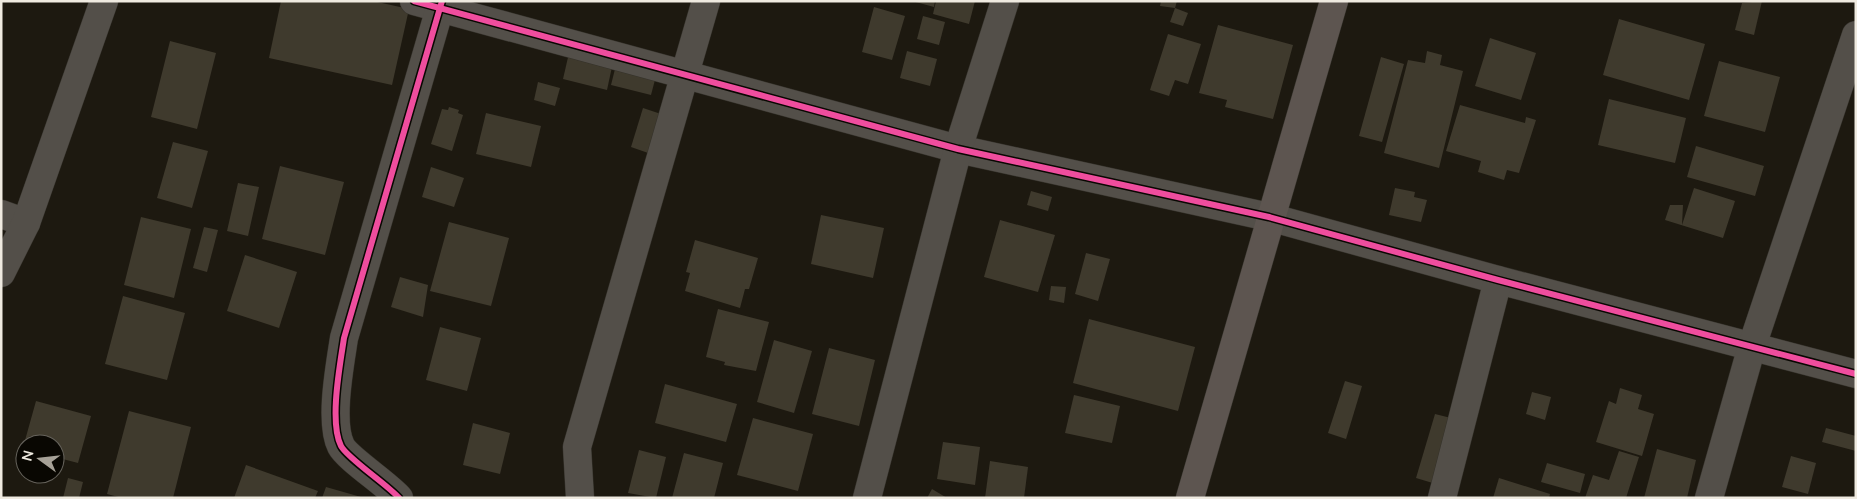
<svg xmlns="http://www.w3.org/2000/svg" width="1857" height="499" font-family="'Nunito Sans',sans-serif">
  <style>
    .building { fill: #3f3a2d }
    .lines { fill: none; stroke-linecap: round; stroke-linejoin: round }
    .minor-casing { stroke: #35322b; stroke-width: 29 }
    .secondary-casing { stroke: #35322b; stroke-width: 29 }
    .minor { stroke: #534f49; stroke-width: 28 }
    .secondary { stroke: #5d5550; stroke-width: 28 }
    .cycleway-casing { stroke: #090702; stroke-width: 9 }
    .cycleway { stroke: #ef4d9e; stroke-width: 6 }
  </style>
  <rect width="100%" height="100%" fill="#1d1910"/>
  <!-- building -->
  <g class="building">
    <polygon points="281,1 373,1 409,9 392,85 269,58"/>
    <polygon points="912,1 935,1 934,7"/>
    <polygon points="936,1 975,1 969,24 933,14"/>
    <polygon points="1161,1 1177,1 1175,8 1160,6"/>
    <polygon points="1762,1 1754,35 1735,30 1742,3"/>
    <polygon points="874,7 905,16 892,60 862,52"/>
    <polygon points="1175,8 1188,13 1183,26 1170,22"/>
    <polygon points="923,16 945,22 939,45 917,39"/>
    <polygon points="1619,19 1705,44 1689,100 1603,75"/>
    <polygon points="1218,25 1293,45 1273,119 1225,107 1227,100 1199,93"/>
    <polygon points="1168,34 1201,44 1188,84 1175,80 1169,96 1150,90"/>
    <polygon points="1490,38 1536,53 1521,100 1475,86"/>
    <polygon points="170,41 216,53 197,129 151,117"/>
    <polygon points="907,51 937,59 930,86 900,78"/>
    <polygon points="1427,51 1442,55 1440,65 1463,71 1439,168 1384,153 1408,60 1425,63"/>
    <polygon points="569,53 613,62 607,90 563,79"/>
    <polygon points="1381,57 1404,64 1382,142 1359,136"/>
    <polygon points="1719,61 1780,77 1765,132 1704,116"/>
    <polygon points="616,65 656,76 651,95 611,85"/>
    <polygon points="538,82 560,88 555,106 534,100"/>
    <polygon points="1609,99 1686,118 1675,163 1598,145"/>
    <polygon points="1460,105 1525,123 1526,117 1536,120 1519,173 1507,170 1504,180 1478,172 1481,161 1446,151"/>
    <polygon points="449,107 459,110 458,113 463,115 452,151 431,144 442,109 448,110"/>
    <polygon points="643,108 664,115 651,154 631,147"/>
    <polygon points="486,113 541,126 531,167 476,154"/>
    <polygon points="173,142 208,151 192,208 157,198"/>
    <polygon points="1696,146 1764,166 1755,196 1687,177"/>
    <polygon points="280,166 344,182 325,255 262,239"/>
    <polygon points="431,167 464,178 454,207 422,197"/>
    <polygon points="238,183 259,187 248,236 227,231"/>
    <polygon points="1395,188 1415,192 1414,197 1427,200 1421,222 1389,215"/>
    <polygon points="1694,188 1735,201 1723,238 1665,220 1670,205 1683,205 1682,225"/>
    <polygon points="1031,191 1052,197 1048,211 1027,205"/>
    <polygon points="821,215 884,228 873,278 811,264"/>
    <polygon points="141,217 191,229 174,298 124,285"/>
    <polygon points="1000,220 1055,235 1038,292 984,277"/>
    <polygon points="449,222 509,238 491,306 430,291"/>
    <polygon points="204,227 218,230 207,272 193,268"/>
    <polygon points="695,240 758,258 749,289 745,289 740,308 685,291 690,273 686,272"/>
    <polygon points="1086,253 1110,259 1098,301 1075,294"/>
    <polygon points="245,255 297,272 279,328 227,311"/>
    <polygon points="400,277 428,285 423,317 391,307"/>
    <polygon points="1051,286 1066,287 1064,303 1049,300"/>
    <polygon points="123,296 185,313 167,380 105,364"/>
    <polygon points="718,309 769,322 756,371 724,365 725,362 706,357"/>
    <polygon points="1089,319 1195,347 1178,411 1073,383"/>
    <polygon points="440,327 481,338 467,391 426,380"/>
    <polygon points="774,340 812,351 794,413 757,402"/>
    <polygon points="829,348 875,360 859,426 812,414"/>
    <polygon points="1345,381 1362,386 1346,439 1328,433"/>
    <polygon points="665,384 737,404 726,442 655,423"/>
    <polygon points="1620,388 1642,395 1638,409 1654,414 1642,456 1596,442 1609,401 1616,404"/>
    <polygon points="1532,392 1551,397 1545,420 1526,414"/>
    <polygon points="1074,395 1120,406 1112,443 1065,433"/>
    <polygon points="36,401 91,416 78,463 55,457 55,444 24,444"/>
    <polygon points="129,411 191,427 173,498 122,498 107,494"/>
    <polygon points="1435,414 1455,419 1436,484 1416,478"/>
    <polygon points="753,418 813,434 798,491 737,475"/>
    <polygon points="473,423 510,433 500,474 463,465"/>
    <polygon points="1826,428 1856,436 1856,451 1822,442"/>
    <polygon points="943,442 980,447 975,485 937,479"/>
    <polygon points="1657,449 1696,460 1687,498 1644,498"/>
    <polygon points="639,450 666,457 656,498 628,493"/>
    <polygon points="1619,451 1639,457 1626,498 1585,498 1593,475 1609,480"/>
    <polygon points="684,453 723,463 714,498 672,498"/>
    <polygon points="1791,456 1816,463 1808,494 1782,487"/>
    <polygon points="990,461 1028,467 1024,498 985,498"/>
    <polygon points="1547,463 1585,474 1580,493 1541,482"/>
    <polygon points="246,465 318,491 315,498 234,498"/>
    <polygon points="68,478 83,482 79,498 63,498"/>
    <polygon points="1499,478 1550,494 1549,498 1493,498"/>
    <polygon points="326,487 361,497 361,498 322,498"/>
    <polygon points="932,489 947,498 927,498"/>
  </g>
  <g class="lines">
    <defs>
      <g id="minor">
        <polyline points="414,1 958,149 1269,217 1498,280 1856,374"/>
        <polyline points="1,214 26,223"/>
        <polyline points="1,273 26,223 104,1"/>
        <path d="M399 498C388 485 347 458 341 446 329 422 340 365 344 338L442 1"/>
        <polyline points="580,498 577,447 706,1"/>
        <polyline points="867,498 958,149 1005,1"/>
        <polyline points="1442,498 1498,280"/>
        <polyline points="1709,498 1752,346 1856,35"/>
      </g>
      <polyline id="secondary" points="1190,498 1334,1"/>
    </defs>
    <!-- minor casing -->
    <use href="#minor" class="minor-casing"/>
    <!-- secondary casing -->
    <use href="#secondary" class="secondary-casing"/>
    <!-- minor -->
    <use href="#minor" class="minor"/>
    <!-- secondary -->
    <use href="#secondary" class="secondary"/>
    <defs>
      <g id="cycleway">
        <polyline points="414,1 958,149 1269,217 1498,280 1856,374"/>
        <path d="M399 498C388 485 347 458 341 446 329 422 340 365 344 338L442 1"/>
      </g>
    </defs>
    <!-- cycleway casing -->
    <use href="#cycleway" class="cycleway-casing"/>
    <!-- cycleway -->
    <use href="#cycleway" class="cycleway"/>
  </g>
  <!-- border -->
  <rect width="1857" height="499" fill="none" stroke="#efeae0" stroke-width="5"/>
  <!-- north arrow -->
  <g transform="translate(40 459) rotate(285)"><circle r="24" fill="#090702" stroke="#65625b"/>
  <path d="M0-4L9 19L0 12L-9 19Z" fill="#a6a197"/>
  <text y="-8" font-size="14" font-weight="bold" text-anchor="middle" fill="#efeae0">N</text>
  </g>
</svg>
